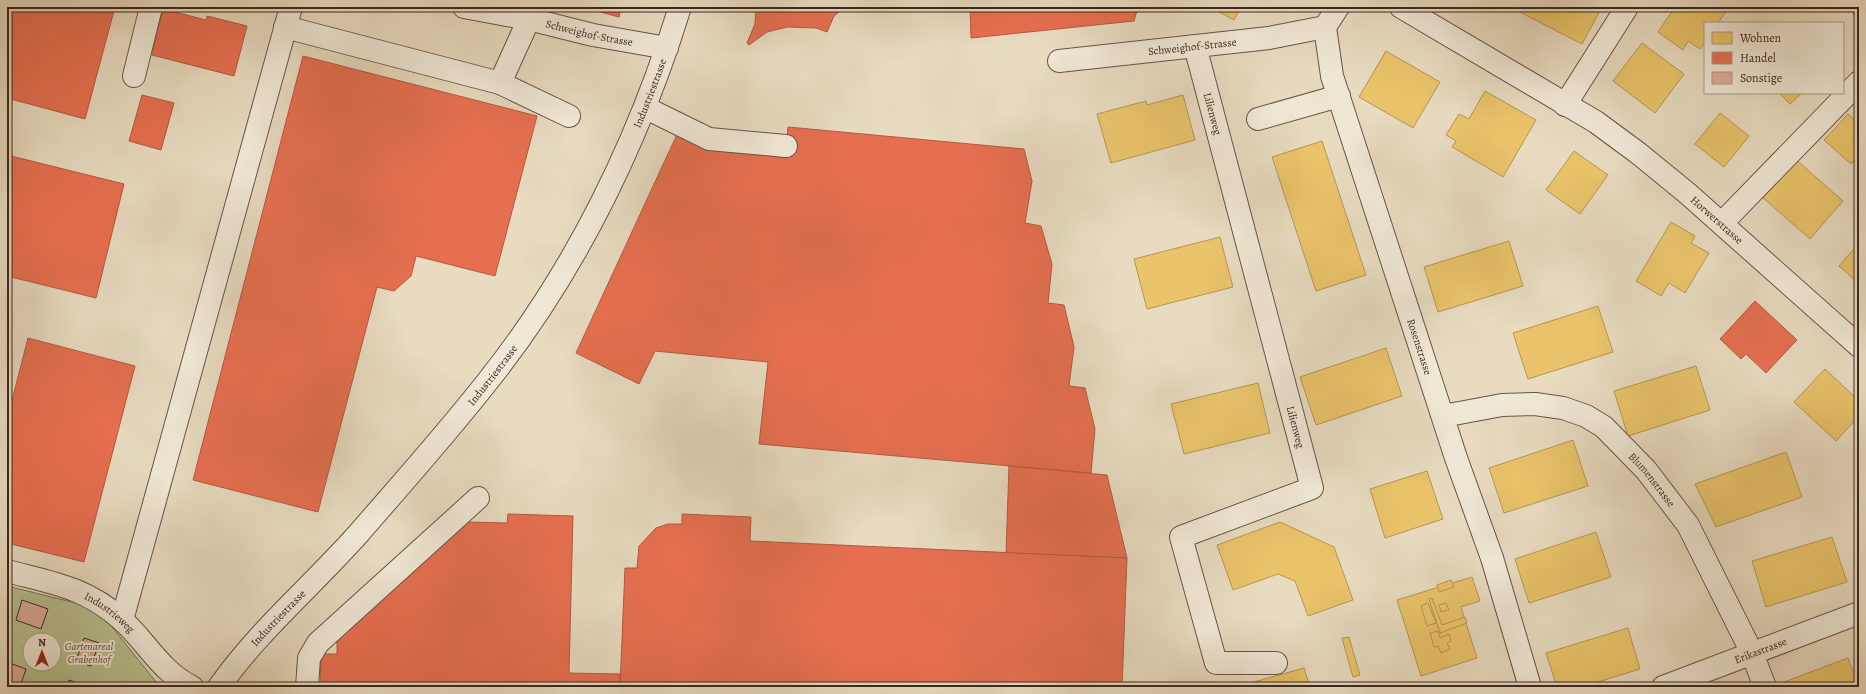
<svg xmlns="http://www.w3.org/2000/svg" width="1866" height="694" font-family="Alegreya,serif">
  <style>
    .green { fill: #b8c091; stroke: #7a7458; fill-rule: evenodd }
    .homes { fill: #e9c46a; stroke: #b59553 }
    .shops { fill: #e76f51; stroke: #b35942 }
    .building { fill: #dfab9c; stroke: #3b271e }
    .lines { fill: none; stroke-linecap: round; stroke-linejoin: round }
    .minor-casing { stroke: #665446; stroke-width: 24 }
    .minor { stroke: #f0e8d6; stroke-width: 22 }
    .rail-casing { stroke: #3b271e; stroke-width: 4.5 }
    .rail { stroke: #f0e8d6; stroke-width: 3; stroke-dasharray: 9; stroke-linecap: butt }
    .labels { text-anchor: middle; stroke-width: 4; stroke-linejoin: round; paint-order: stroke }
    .street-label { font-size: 11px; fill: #3b271e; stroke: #f0e8d6 }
    .park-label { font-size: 11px; font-style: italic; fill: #5a4d3b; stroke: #f0e8d6 }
  </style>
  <rect width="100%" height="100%" fill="#e8dbc0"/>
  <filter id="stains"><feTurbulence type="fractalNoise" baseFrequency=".005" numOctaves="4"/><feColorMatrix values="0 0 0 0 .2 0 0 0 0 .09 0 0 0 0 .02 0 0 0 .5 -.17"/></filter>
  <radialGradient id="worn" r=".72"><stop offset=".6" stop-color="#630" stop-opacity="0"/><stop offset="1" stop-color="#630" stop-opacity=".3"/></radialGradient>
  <!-- green -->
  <path class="green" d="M7 586 84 605 109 623 160 687H7ZM30 640H54V664H30Z"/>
  <!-- homes -->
  <g class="homes">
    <polygon points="1210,7 1241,7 1234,20"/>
    <polygon points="1510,7 1602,7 1582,44"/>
    <polygon points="1675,7 1729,7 1718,23 1705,23 1705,42 1700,49 1688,41 1683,50 1658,32"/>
    <polygon points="1642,43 1684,74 1655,113 1613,81"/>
    <polygon points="1386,51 1440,82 1413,128 1359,97"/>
    <polygon points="1485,91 1536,120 1503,177 1452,147 1456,141 1446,135 1459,114 1469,119"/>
    <polygon points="1779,93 1802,93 1790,104"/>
    <polygon points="1183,95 1195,140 1111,163 1097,114 1146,101 1147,105"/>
    <polygon points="1720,113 1749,136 1724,167 1695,144"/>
    <polygon points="1848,114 1859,124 1859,155 1851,164 1824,140"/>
    <polygon points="1322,141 1366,275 1316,291 1272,157"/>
    <polygon points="1574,151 1608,175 1580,214 1546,190"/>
    <polygon points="1794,158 1843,201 1810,239 1761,196"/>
    <polygon points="1671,222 1695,236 1691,243 1709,253 1685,293 1669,283 1661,296 1636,281"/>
    <polygon points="1220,237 1233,287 1147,309 1134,259"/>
    <polygon points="1509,241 1523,286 1438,312 1424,267"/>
    <polygon points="1859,243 1859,284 1839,266"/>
    <polygon points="1598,306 1613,352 1528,379 1513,333"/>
    <polygon points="1386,348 1402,396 1316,425 1300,377"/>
    <polygon points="1696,366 1710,410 1628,436 1614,391"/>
    <polygon points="1825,369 1859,401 1859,416 1836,441 1794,402"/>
    <polygon points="1258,383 1270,433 1184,454 1171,404"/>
    <polygon points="1573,440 1588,486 1504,513 1489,468"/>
    <polygon points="1786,452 1802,497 1716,527 1695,484"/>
    <polygon points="1427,471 1443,519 1385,538 1370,489"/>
    <polygon points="1280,522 1334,547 1353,600 1308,616 1295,581 1278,574 1233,590 1217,545"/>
    <polygon points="1596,532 1611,577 1529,603 1515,559"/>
    <polygon points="1832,537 1847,582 1766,607 1752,561"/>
    <polygon points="1472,577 1480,601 1461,607 1477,658 1421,676 1397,600"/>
    <polygon points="1451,580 1454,587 1439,592 1437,585"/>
    <polygon points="1432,598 1442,625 1465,617 1467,623 1440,633 1429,599"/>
    <polygon points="1428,603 1436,623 1427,626 1421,606"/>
    <polygon points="1446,603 1449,610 1441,612 1439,605"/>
    <polygon points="1628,628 1640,669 1582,687 1557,687 1546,653"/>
    <polygon points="1438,631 1440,638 1449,634 1451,641 1447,643 1450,649 1441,653 1438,646 1434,647 1430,633"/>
    <polygon points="1349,637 1360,675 1353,677 1342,638"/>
    <polygon points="1848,658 1859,687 1785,687 1784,682"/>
    <polygon points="1304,668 1310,687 1243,687 1243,685"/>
  </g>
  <!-- shops -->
  <g class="shops">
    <polygon points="7,7 115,7 85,119 7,98"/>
    <polygon points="582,7 621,7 619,17"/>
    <polygon points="756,7 845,7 834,16 827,32 816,28 787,27 767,32 749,45 747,43 755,24"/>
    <polygon points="970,7 1138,7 1134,21 971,38"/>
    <polygon points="163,9 206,20 207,16 247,26 234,76 152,55"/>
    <polygon points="303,56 537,116 495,276 416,256 411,276 394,291 377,287 318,512 193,480"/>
    <polygon points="142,95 174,103 161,150 129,141"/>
    <polygon points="788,127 1024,149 1032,181 1025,223 1041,226 1052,264 1048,303 1064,305 1074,347 1069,386 1085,388 1095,429 1091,473 759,444 768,362 655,351 639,384 576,353 679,130 785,154"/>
    <polygon points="7,155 124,184 96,298 7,276"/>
    <polygon points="1755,301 1797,340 1766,373 1746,354 1741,359 1720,339"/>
    <polygon points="28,338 135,366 84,562 7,543 7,420"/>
    <polygon points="1009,466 1107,475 1127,558 1006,553"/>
    <polygon points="508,514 573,516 569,673 620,674 620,687 320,687 321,654 337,654 337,635 466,522 507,523"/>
    <polygon points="682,514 751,517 750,541 1127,558 1122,687 620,687 625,568 637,568 639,546 656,528 668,524 682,524"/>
  </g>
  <!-- building -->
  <g class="building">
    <polygon points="22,600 48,609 41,629 16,620"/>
    <polygon points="84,638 99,643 91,666 76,661"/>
    <polygon points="7,662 26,669 20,687 7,684"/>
    <polygon points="69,680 90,687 67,687"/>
  </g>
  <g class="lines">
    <defs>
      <g id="minor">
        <path id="s1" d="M464 7 529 19 593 35 667 48"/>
        <path id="s2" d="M1338 7 1325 27 1332 76 1456 458 1492 558 1530 687"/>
        <path id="s3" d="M1401 7 1596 122 1638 153 1687 193 1859 346"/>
        <polyline points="285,27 500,83 569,116"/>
        <path id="s4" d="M1195 46 1312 488 1181 537 1216 663H1276"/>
        <path id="s5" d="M1059 61 1269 38 1325 27"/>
        <polyline points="134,76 151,7"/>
        <polyline points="500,83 529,19"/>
        <polyline points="1565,105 1627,7"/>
        <polyline points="646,108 709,139 786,146"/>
        <polyline points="1258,119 1339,96"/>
        <polyline points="1722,223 1859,82"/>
        <path id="s6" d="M1443 416 1502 405 1535 404 1563 408 1586 416 1604 427 1646 470 1688 525 1752 653 1765 687"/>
        <path id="s7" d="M7 571C52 583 85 587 121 619 147 642 160 671 192 687"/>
        <polyline points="122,620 291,7"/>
        <path id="s8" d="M219 687C259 630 313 585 359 533 404 481 449 431 491 377 577 268 639 139 680 7"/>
        <polyline points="307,687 309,658 318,643 478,498"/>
        <path id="s9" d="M1663 687 1859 613"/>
      </g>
    </defs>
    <!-- minor casing -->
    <use href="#minor" class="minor-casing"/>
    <!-- minor -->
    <use href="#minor" class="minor"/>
    <defs>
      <polyline id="rail" points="1853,7 1859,22"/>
    </defs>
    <!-- rail casing -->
    <use href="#rail" class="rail-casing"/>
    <!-- rail -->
    <use href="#rail" class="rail"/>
  </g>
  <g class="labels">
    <!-- street labels -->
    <g class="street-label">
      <text dy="4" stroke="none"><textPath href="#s1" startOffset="128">Schweighof-Strasse</textPath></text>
      <text dy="4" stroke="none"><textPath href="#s5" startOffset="134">Schweighof-Strasse</textPath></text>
      <text dy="4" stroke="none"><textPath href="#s8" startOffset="739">Industriestrasse</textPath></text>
      <text dy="4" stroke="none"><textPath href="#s4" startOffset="70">Lilienweg</textPath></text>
      <text dy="4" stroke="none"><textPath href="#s3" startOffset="382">Horwerstrasse</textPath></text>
      <text dy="4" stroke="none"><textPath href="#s2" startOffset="358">Rosenstrasse</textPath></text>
      <text dy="4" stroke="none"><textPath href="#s8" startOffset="415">Industriestrasse</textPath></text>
      <text dy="4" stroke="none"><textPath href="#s4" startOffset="394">Lilienweg</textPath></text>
      <text dy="4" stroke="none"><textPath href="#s6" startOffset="238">Blumenstrasse</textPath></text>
      <text dy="4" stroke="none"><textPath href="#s7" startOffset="112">Industrieweg</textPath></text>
      <text dy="4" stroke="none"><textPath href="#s8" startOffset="91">Industriestrasse</textPath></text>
      <text dy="4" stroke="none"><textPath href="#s9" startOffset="104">Erikastrasse</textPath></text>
    </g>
    <!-- park labels -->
    <g class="park-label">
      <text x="89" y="650">Gartenareal<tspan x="89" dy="13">Grabenhof</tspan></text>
    </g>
  </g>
  <!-- margin -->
  <rect width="1866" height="694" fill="none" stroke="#e8dbc0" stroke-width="24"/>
  <rect x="8" y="8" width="1850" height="678" fill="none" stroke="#3b271e" stroke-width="2"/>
  <rect x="12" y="12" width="1842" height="670" fill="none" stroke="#3b271e"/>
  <!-- legend -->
  <rect x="1704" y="22" width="140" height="72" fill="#f0e8d6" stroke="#a89b8c"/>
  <rect x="1712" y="32" width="20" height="12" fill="#e9c46a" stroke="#a89b8c"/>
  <text x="1740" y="42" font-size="12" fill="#3b271e">Wohnen</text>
  <rect x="1712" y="52" width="20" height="12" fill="#e76f51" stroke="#a89b8c"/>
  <text x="1740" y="62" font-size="12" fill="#3b271e">Handel</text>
  <rect x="1712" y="72" width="20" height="12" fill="#dfab9c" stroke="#a89b8c"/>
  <text x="1740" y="82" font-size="12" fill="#3b271e">Sonstige</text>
  <!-- north arrow -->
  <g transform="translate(42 652)"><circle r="19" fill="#f0e8d6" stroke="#a89b8c"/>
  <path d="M0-3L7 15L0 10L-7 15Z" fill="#8f2418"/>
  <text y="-6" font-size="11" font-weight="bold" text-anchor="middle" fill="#3b271e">N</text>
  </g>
  <rect width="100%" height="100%" filter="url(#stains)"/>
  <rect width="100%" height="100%" fill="url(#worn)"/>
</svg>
